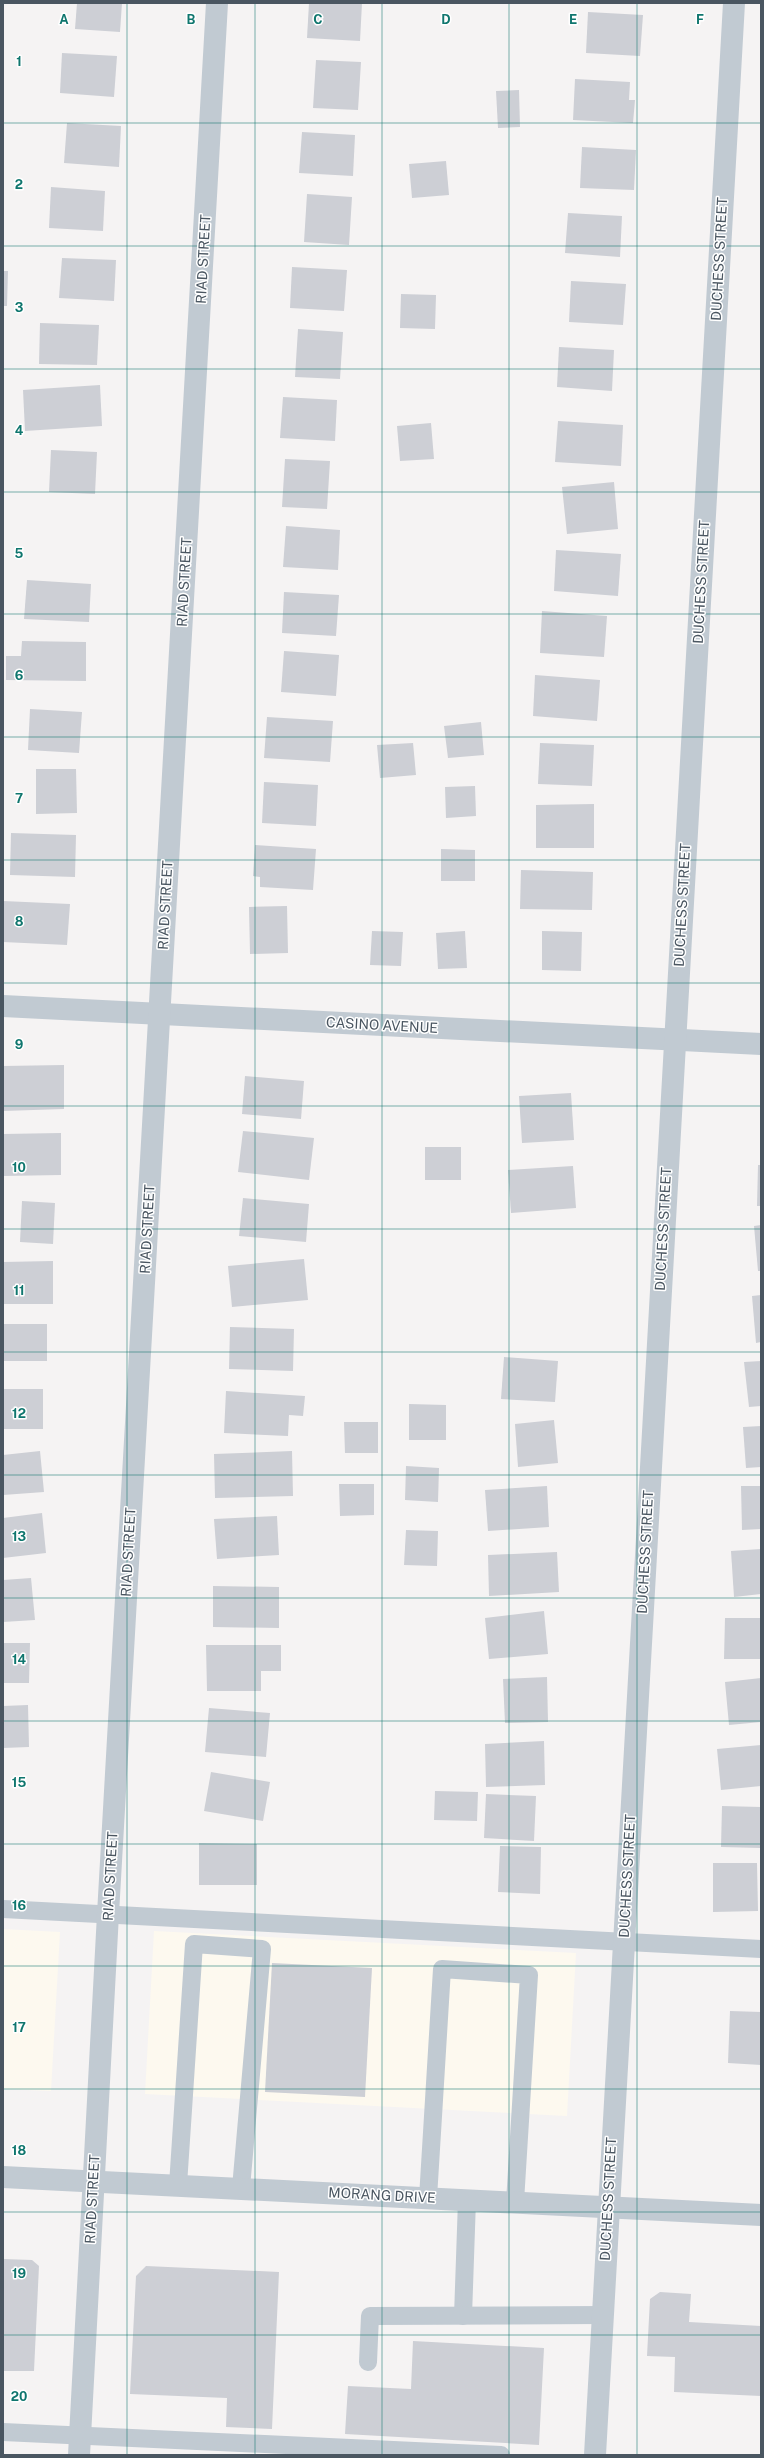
<svg xmlns="http://www.w3.org/2000/svg" width="764" height="2458" font-family="'Public Sans',sans-serif">
  <style>
    .commercial { fill: #fdf9ef }
    .building { fill: #cdcfd5 }
    .lines { fill: none; stroke-linecap: round; stroke-linejoin: round }
    .service { stroke: #c1cad2; stroke-width: 18 }
    .minor { stroke: #c1cad2; stroke-width: 22 }
    .tertiary { stroke: #c1cad2; stroke-width: 22 }
    .grid { fill: none; stroke: #0f766e; stroke-width: 1; stroke-opacity: 0.55 }
    .labels { text-anchor: middle; stroke-width: 3; stroke-linejoin: round; paint-order: stroke }
    .street-label { font-size: 14px; fill: #4a5661; stroke: #fff }
    .grid-label { font-size: 13px; text-anchor: middle; font-weight: bold; fill: #0f766e; stroke: #fff; stroke-width: 3; stroke-linejoin: round; paint-order: stroke }
  </style>
  <rect width="100%" height="100%" fill="#f5f3f3"/>
  <!-- commercial -->
  <g class="commercial">
    <polygon points="3,1929 60,1932 51,2091 3,2089"/>
    <polygon points="154,1931 576,1953 567,2116 145,2094"/>
  </g>
  <!-- building -->
  <g class="building">
    <polygon points="77,3 122,3 120,32 75,29"/>
    <polygon points="309,3 362,3 360,41 307,38"/>
    <polygon points="588,12 643,15 640,56 586,53"/>
    <polygon points="62,53 117,56 114,97 60,93"/>
    <polygon points="316,60 361,62 358,110 313,108"/>
    <polygon points="575,79 630,82 629,100 635,100 633,123 573,120"/>
    <polygon points="519,90 520,127 498,128 496,91"/>
    <polygon points="67,123 121,126 119,167 64,163"/>
    <polygon points="302,132 355,135 353,176 299,173"/>
    <polygon points="582,147 636,150 634,190 580,188"/>
    <polygon points="446,161 449,195 412,198 409,164"/>
    <polygon points="51,187 105,191 103,231 49,228"/>
    <polygon points="307,194 352,197 349,245 304,242"/>
    <polygon points="568,213 622,216 620,257 565,253"/>
    <polygon points="62,258 116,260 114,301 59,298"/>
    <polygon points="292,267 347,270 344,311 290,308"/>
    <polygon points="3,271 8,271 7,306 3,306"/>
    <polygon points="571,281 626,284 623,325 569,322"/>
    <polygon points="401,294 436,295 435,329 400,328"/>
    <polygon points="40,323 99,325 97,365 39,364"/>
    <polygon points="298,329 343,332 340,379 295,377"/>
    <polygon points="559,347 614,350 612,391 557,387"/>
    <polygon points="100,385 102,426 25,431 23,390"/>
    <polygon points="283,397 337,400 335,441 280,438"/>
    <polygon points="558,421 623,425 621,466 555,462"/>
    <polygon points="431,423 434,459 400,461 397,426"/>
    <polygon points="51,450 97,452 95,494 49,492"/>
    <polygon points="285,459 330,461 327,509 282,507"/>
    <polygon points="614,482 618,529 567,534 562,487"/>
    <polygon points="286,526 340,530 338,570 283,567"/>
    <polygon points="556,550 621,554 618,596 554,591"/>
    <polygon points="27,580 91,584 89,622 24,619"/>
    <polygon points="284,592 339,595 336,636 282,633"/>
    <polygon points="542,611 607,616 604,657 540,653"/>
    <polygon points="22,641 86,642 86,681 6,680 6,656 21,656"/>
    <polygon points="284,651 339,655 336,696 281,692"/>
    <polygon points="535,675 600,680 597,721 533,716"/>
    <polygon points="30,709 82,712 79,753 28,750"/>
    <polygon points="267,717 333,721 330,762 264,758"/>
    <polygon points="481,722 484,755 448,758 444,726"/>
    <polygon points="413,743 416,775 380,778 377,745"/>
    <polygon points="540,743 594,745 592,786 538,784"/>
    <polygon points="36,769 76,769 77,813 36,814"/>
    <polygon points="264,782 318,785 316,826 262,823"/>
    <polygon points="475,786 476,816 446,818 445,787"/>
    <polygon points="594,804 594,848 536,848 536,805"/>
    <polygon points="11,833 76,835 75,877 10,875"/>
    <polygon points="255,845 316,849 313,890 260,887 260,877 253,876"/>
    <polygon points="441,849 475,850 475,881 441,881"/>
    <polygon points="521,870 593,872 592,910 520,909"/>
    <polygon points="3,901 70,904 67,945 3,942"/>
    <polygon points="287,906 288,953 250,954 249,907"/>
    <polygon points="372,931 403,932 401,966 370,965"/>
    <polygon points="465,931 467,968 438,969 436,933"/>
    <polygon points="542,931 582,932 581,971 542,970"/>
    <polygon points="64,1065 64,1109 3,1111 3,1066"/>
    <polygon points="245,1076 304,1081 301,1119 242,1114"/>
    <polygon points="571,1093 574,1140 522,1143 519,1096"/>
    <polygon points="243,1131 314,1138 309,1180 238,1172"/>
    <polygon points="61,1133 61,1175 3,1176 3,1134"/>
    <rect x="425" y="1147" width="36" height="33"/>
    <polygon points="758,1165 761,1165 761,1206 757,1206"/>
    <polygon points="573,1166 576,1208 511,1213 508,1170"/>
    <polygon points="243,1198 309,1204 306,1242 239,1236"/>
    <polygon points="22,1201 55,1203 53,1244 20,1242"/>
    <polygon points="761,1225 761,1271 758,1271 754,1226"/>
    <polygon points="304,1259 308,1300 232,1307 228,1266"/>
    <polygon points="53,1261 53,1304 3,1304 3,1262"/>
    <polygon points="761,1295 761,1342 756,1343 752,1296"/>
    <rect x="3" y="1324" width="44" height="37"/>
    <polygon points="230,1327 294,1329 293,1371 229,1369"/>
    <polygon points="504,1357 558,1361 555,1402 501,1399"/>
    <polygon points="761,1361 761,1406 749,1407 744,1362"/>
    <rect x="3" y="1389" width="40" height="40"/>
    <polygon points="226,1391 305,1396 303,1416 289,1415 288,1436 224,1433"/>
    <polygon points="409,1404 446,1405 446,1440 409,1440"/>
    <polygon points="554,1420 558,1463 518,1467 515,1424"/>
    <polygon points="344,1422 378,1422 378,1453 345,1453"/>
    <polygon points="761,1426 761,1467 746,1468 743,1427"/>
    <polygon points="40,1451 44,1492 3,1495 3,1455"/>
    <polygon points="292,1451 293,1496 215,1498 214,1454"/>
    <polygon points="406,1466 439,1468 438,1502 405,1500"/>
    <polygon points="339,1484 374,1484 374,1515 340,1516"/>
    <polygon points="547,1486 549,1527 488,1531 485,1490"/>
    <polygon points="741,1486 761,1486 761,1529 742,1530"/>
    <polygon points="42,1513 46,1553 3,1558 3,1518"/>
    <polygon points="277,1516 279,1555 217,1559 214,1519"/>
    <polygon points="406,1530 438,1531 437,1566 404,1565"/>
    <polygon points="761,1549 761,1594 734,1597 731,1551"/>
    <polygon points="557,1552 559,1592 489,1596 488,1555"/>
    <polygon points="31,1578 35,1620 3,1622 3,1580"/>
    <polygon points="213,1586 279,1587 279,1628 213,1627"/>
    <polygon points="544,1611 548,1654 489,1659 485,1618"/>
    <polygon points="725,1618 761,1618 761,1659 724,1659"/>
    <polygon points="3,1643 30,1643 29,1683 3,1683"/>
    <polygon points="206,1645 281,1645 281,1671 261,1671 261,1691 207,1691"/>
    <polygon points="547,1677 548,1722 505,1723 503,1679"/>
    <polygon points="761,1678 761,1722 729,1725 725,1682"/>
    <polygon points="28,1705 29,1747 3,1748 3,1706"/>
    <polygon points="209,1708 270,1713 266,1757 205,1752"/>
    <polygon points="544,1741 545,1785 486,1787 485,1744"/>
    <polygon points="761,1745 761,1786 721,1790 717,1749"/>
    <polygon points="211,1772 270,1782 263,1821 204,1811"/>
    <polygon points="435,1791 478,1792 477,1821 434,1820"/>
    <polygon points="486,1794 536,1796 534,1841 484,1838"/>
    <polygon points="722,1806 761,1807 761,1848 721,1847"/>
    <polygon points="199,1843 257,1844 257,1885 199,1885"/>
    <polygon points="500,1846 541,1847 540,1894 498,1892"/>
    <polygon points="713,1863 757,1863 758,1911 713,1912"/>
    <polygon points="272,1963 372,1968 365,2097 265,2092"/>
    <polygon points="730,2011 761,2012 761,2065 728,2063"/>
    <polygon points="3,2259 32,2260 39,2266 34,2371 3,2371"/>
    <polygon points="146,2266 279,2272 272,2429 226,2427 227,2398 130,2394 136,2276"/>
    <polygon points="660,2292 691,2294 689,2322 761,2326 761,2396 674,2392 675,2357 647,2356 650,2299"/>
    <polygon points="413,2341 544,2348 539,2445 345,2434 348,2386 411,2389"/>
  </g>
  <g class="lines">
    <!-- service -->
    <g class="service">
      <polyline points="3,1909 761,1949"/>
      <polyline points="178,2185 194,1944 262,1949 241,2188"/>
      <polyline points="428,2198 442,1969 529,1975 515,2202"/>
      <polyline points="463,2316 467,2200"/>
      <polyline points="368,2362 370,2316 602,2315"/>
      <polyline points="3,2432 501,2455"/>
    </g>
    <!-- minor -->
    <g class="minor">
      <polyline points="3,1006 761,1044"/>
      <polyline points="79,2455 108,1914 217,3"/>
      <polyline points="595,2455 734,3"/>
    </g>
    <!-- tertiary -->
    <polyline class="tertiary" points="3,2177 761,2215"/>
  </g>
  <!-- grid -->
  <path class="grid" d="M127 3V2455M255 3V2455M382 3V2455M509 3V2455M637 3V2455M3 123H761M3 246H761M3 369H761M3 492H761M3 614H761M3 737H761M3 860H761M3 983H761M3 1106H761M3 1229H761M3 1352H761M3 1475H761M3 1598H761M3 1721H761M3 1844H761M3 1966H761M3 2089H761M3 2212H761M3 2335H761"/>
  <g class="labels">
    <!-- street labels -->
    <g class="street-label">
      <text transform="translate(203 259) rotate(-87)" y="5">RIAD STREET</text>
      <text transform="translate(719 259) rotate(-87)" y="5">DUCHESS STREET</text>
      <text transform="translate(184 582) rotate(-87)" y="5">RIAD STREET</text>
      <text transform="translate(701 582) rotate(-87)" y="5">DUCHESS STREET</text>
      <text transform="translate(165 905) rotate(-87)" y="5">RIAD STREET</text>
      <text transform="translate(682 905) rotate(-87)" y="5">DUCHESS STREET</text>
      <text transform="translate(382 1025) rotate(3)" y="5">CASINO AVENUE</text>
      <text transform="translate(147 1229) rotate(-87)" y="5">RIAD STREET</text>
      <text transform="translate(663 1229) rotate(-87)" y="5">DUCHESS STREET</text>
      <text transform="translate(128 1552) rotate(-87)" y="5">RIAD STREET</text>
      <text transform="translate(645 1552) rotate(-87)" y="5">DUCHESS STREET</text>
      <text transform="translate(110 1876) rotate(-87)" y="5">RIAD STREET</text>
      <text transform="translate(627 1876) rotate(-87)" y="5">DUCHESS STREET</text>
      <text transform="translate(382 2195) rotate(3)" y="5">MORANG DRIVE</text>
      <text transform="translate(92 2199) rotate(-87)" y="5">RIAD STREET</text>
      <text transform="translate(608 2199) rotate(-87)" y="5">DUCHESS STREET</text>
    </g>
  </g>
  <g class="grid-label">
    <text x="64" y="24">A</text>
    <text x="191" y="24">B</text>
    <text x="318" y="24">C</text>
    <text x="446" y="24">D</text>
    <text x="573" y="24">E</text>
    <text x="700" y="24">F</text>
    <text x="19" y="66">1</text>
    <text x="19" y="189">2</text>
    <text x="19" y="312">3</text>
    <text x="19" y="435">4</text>
    <text x="19" y="558">5</text>
    <text x="19" y="680">6</text>
    <text x="19" y="803">7</text>
    <text x="19" y="926">8</text>
    <text x="19" y="1049">9</text>
    <text x="19" y="1172">10</text>
    <text x="19" y="1295">11</text>
    <text x="19" y="1418">12</text>
    <text x="19" y="1541">13</text>
    <text x="19" y="1664">14</text>
    <text x="19" y="1787">15</text>
    <text x="19" y="1910">16</text>
    <text x="19" y="2032">17</text>
    <text x="19" y="2155">18</text>
    <text x="19" y="2278">19</text>
    <text x="19" y="2401">20</text>
  </g>
  <!-- border -->
  <rect width="764" height="2458" fill="none" stroke="#4a5661" stroke-width="8"/>
</svg>
